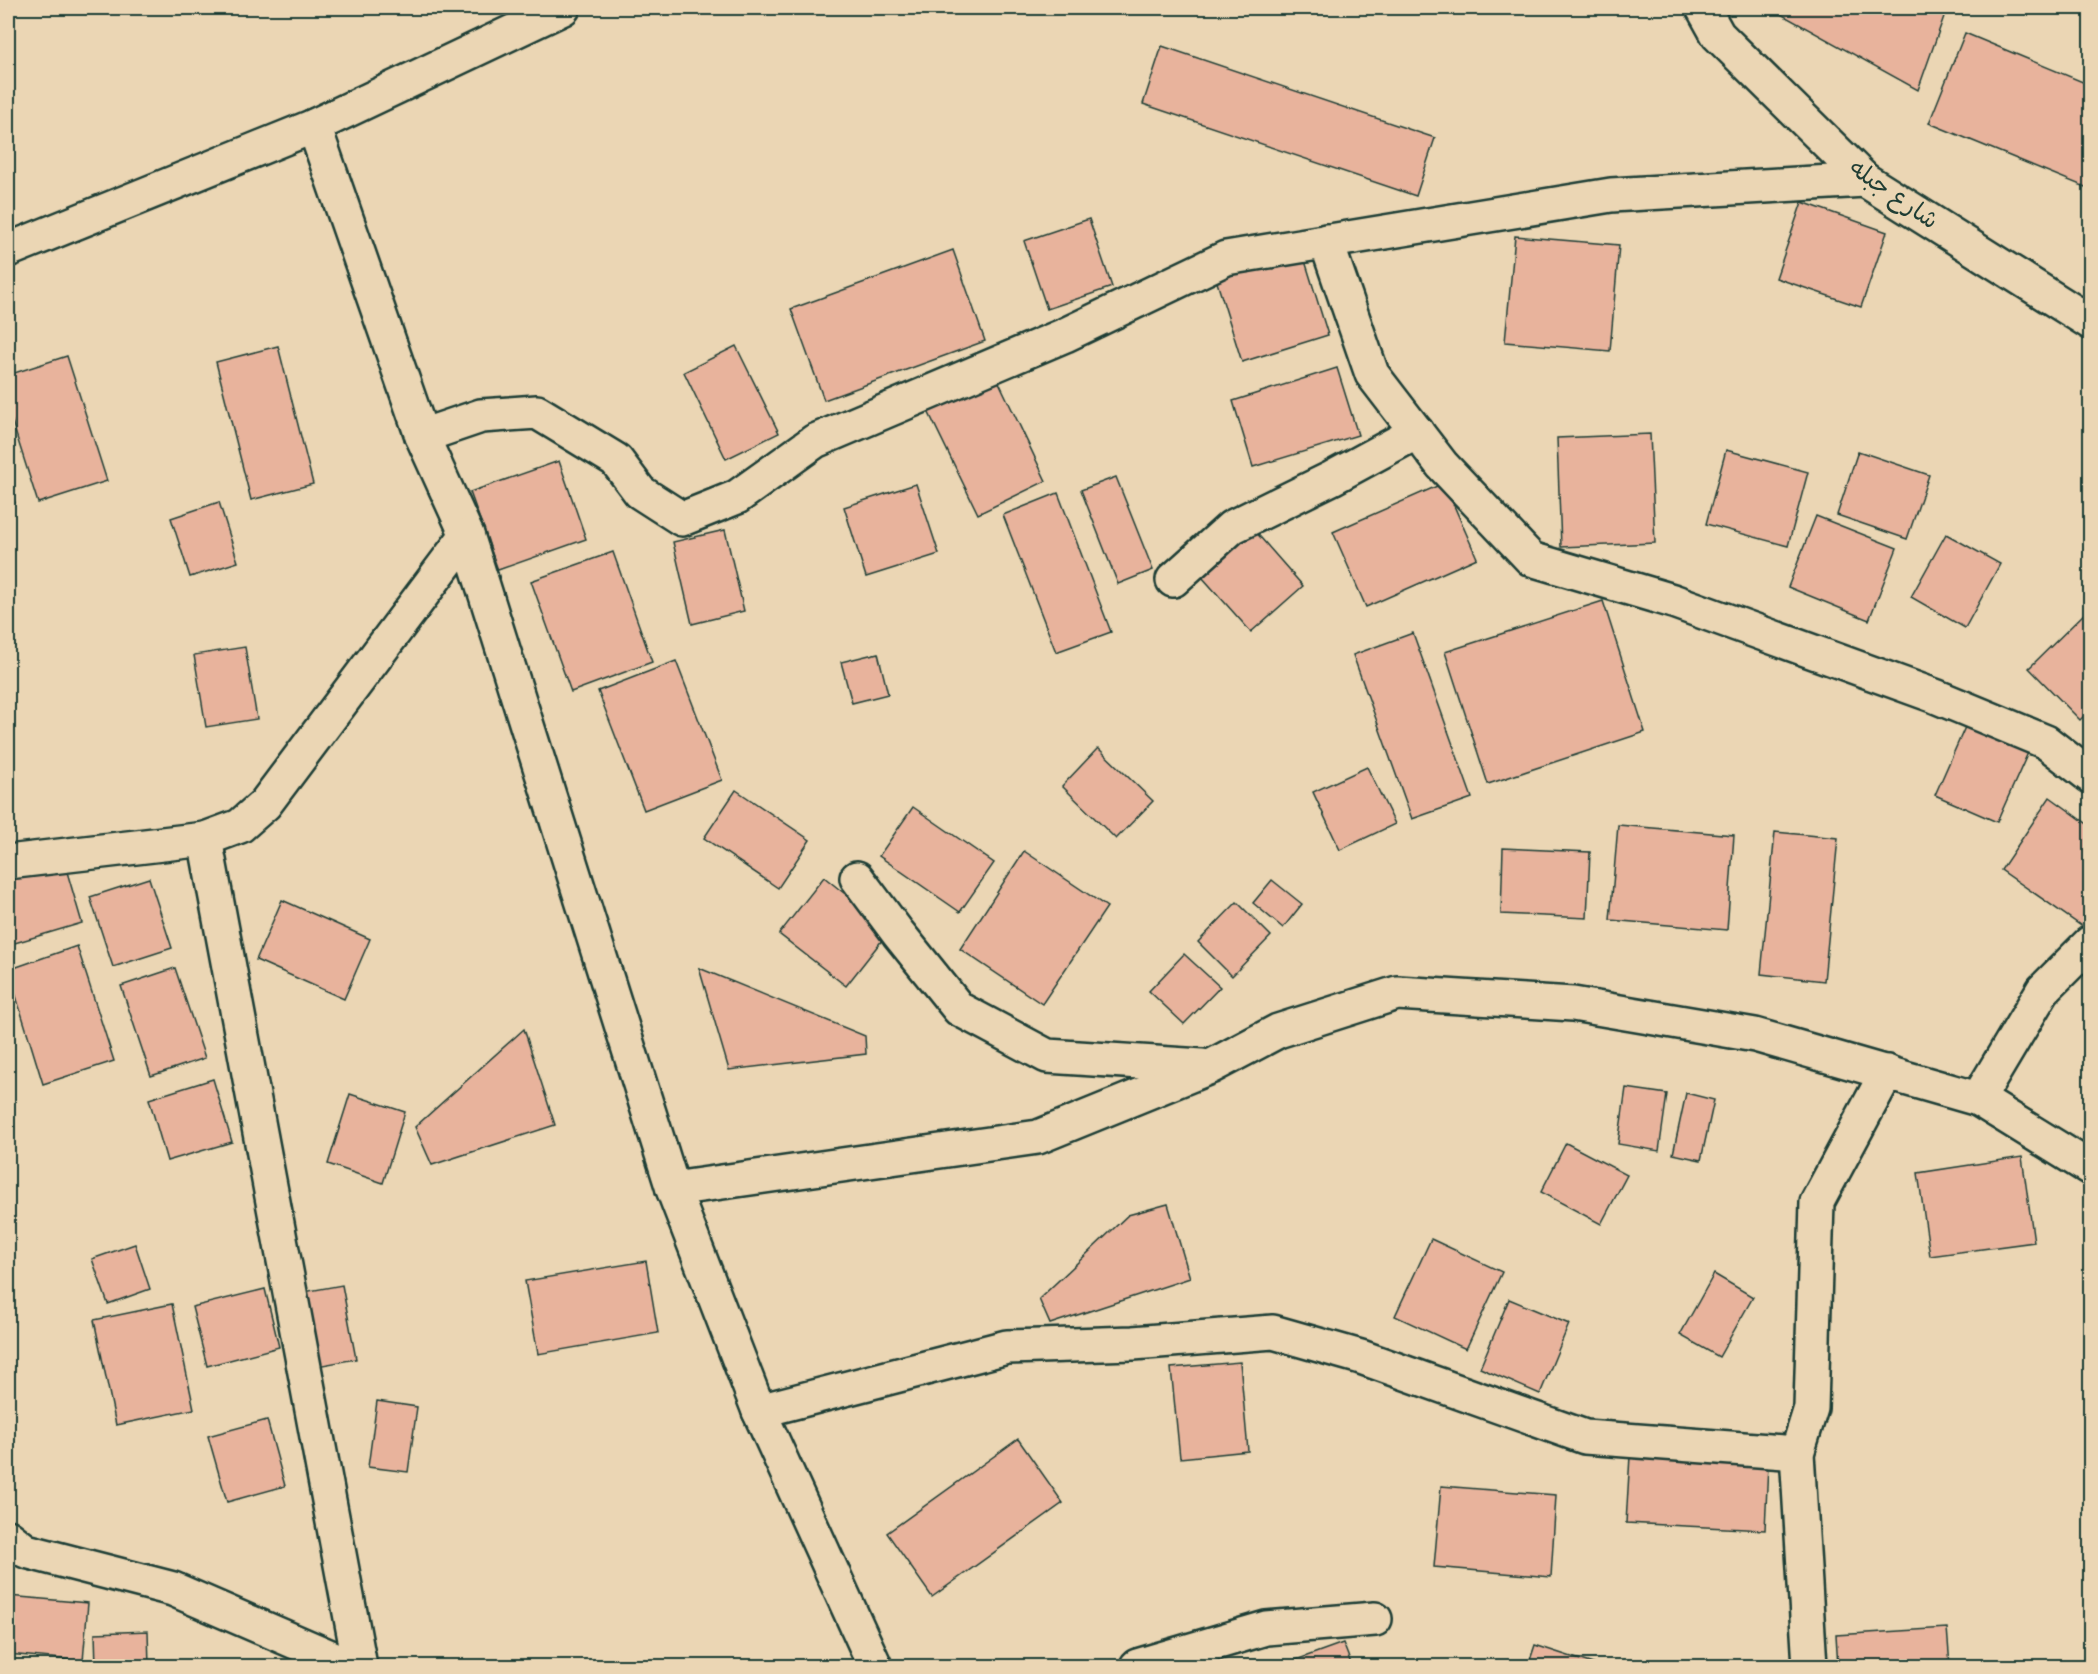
<svg xmlns="http://www.w3.org/2000/svg" width="2098" height="1674" font-family="Caveat,'Playpen Sans Arabic',sans-serif">
  <style>
    .building { fill: #e8b39c; stroke: #1f3d34; stroke-width: 1.5 }
    .lines { fill: none; stroke-linecap: round; stroke-linejoin: round }
    .minor-casing { stroke: #1f3d34; stroke-width: 38 }
    .secondary-casing { stroke: #1f3d34; stroke-width: 38 }
    .minor { stroke: #ebd6b4; stroke-width: 33 }
    .secondary { stroke: #ebd6b4; stroke-width: 33 }
    .labels { text-anchor: middle; stroke-width: 5; stroke-linejoin: round; paint-order: stroke }
    .street-label { font-size: 24px; fill: #1f3d34; stroke: #ebd6b4 }
  </style>
  <rect width="100%" height="100%" fill="#ebd6b4"/>
  <filter id="ink" filterUnits="userSpaceOnUse"><feTurbulence type="fractalNoise" baseFrequency=".0167" numOctaves="2"/><feDisplacementMap in="SourceGraphic" scale="12" xChannelSelector="R" yChannelSelector="G"/><feConvolveMatrix kernelMatrix="1 2 1 2 8 2 1 2 1" color-interpolation-filters="sRGB"/></filter>
  <g filter="url(#ink)">
    <!-- building -->
    <g class="building">
      <polygon points="1770,8 1947,8 1918,90"/>
      <polygon points="1965,33 2090,85 2090,189 1929,123"/>
      <polygon points="1162,46 1435,138 1416,196 1143,104"/>
      <polygon points="1802,202 1887,232 1861,307 1776,278"/>
      <polygon points="1089,219 1112,287 1047,309 1024,241"/>
      <polygon points="1515,236 1619,245 1610,351 1505,342"/>
      <polygon points="953,250 985,341 824,400 791,309"/>
      <polygon points="1302,251 1328,335 1242,362 1216,279"/>
      <polygon points="278,346 313,484 251,500 216,362"/>
      <polygon points="736,346 779,433 726,459 684,372"/>
      <polygon points="67,356 107,481 38,503 8,409 8,375"/>
      <polygon points="1337,368 1358,435 1253,467 1233,401"/>
      <polygon points="997,378 1046,481 978,514 928,411"/>
      <polygon points="1650,434 1655,543 1561,547 1557,438"/>
      <polygon points="1726,450 1808,472 1788,546 1706,524"/>
      <polygon points="1858,451 1929,475 1907,539 1837,515"/>
      <polygon points="559,461 586,539 498,570 470,492"/>
      <polygon points="1116,477 1153,570 1118,584 1081,490"/>
      <polygon points="8,480 15,503 8,505"/>
      <polygon points="1444,483 1477,558 1366,607 1333,532"/>
      <polygon points="916,484 939,554 866,577 844,507"/>
      <polygon points="1058,493 1111,632 1056,652 1003,515"/>
      <polygon points="219,502 238,562 190,577 171,518"/>
      <polygon points="1816,516 1897,548 1869,620 1788,587"/>
      <polygon points="725,530 744,611 692,624 673,542"/>
      <polygon points="1254,530 1303,586 1251,632 1202,577"/>
      <polygon points="1946,534 2000,564 1965,628 1911,597"/>
      <polygon points="613,552 652,662 571,692 531,581"/>
      <polygon points="1603,601 1645,732 1488,784 1445,652"/>
      <polygon points="2090,608 2090,710 2080,720 2029,668"/>
      <polygon points="1413,633 1472,798 1412,819 1353,655"/>
      <polygon points="245,647 257,719 206,727 194,655"/>
      <polygon points="878,653 888,694 852,703 841,662"/>
      <polygon points="676,661 722,780 644,810 598,691"/>
      <polygon points="1969,718 2031,746 1997,822 1935,795"/>
      <polygon points="1098,748 1153,801 1116,839 1062,786"/>
      <polygon points="1367,767 1395,824 1340,850 1313,792"/>
      <polygon points="736,790 810,840 778,888 704,838"/>
      <polygon points="2050,797 2090,826 2090,932 2001,870"/>
      <polygon points="913,807 994,863 960,912 879,856"/>
      <polygon points="1618,825 1734,835 1727,930 1610,920"/>
      <polygon points="1775,832 1838,838 1824,981 1761,974"/>
      <polygon points="1503,848 1590,852 1587,918 1501,914"/>
      <polygon points="1024,851 1107,907 1042,1004 960,949"/>
      <polygon points="65,865 82,923 8,945 8,881"/>
      <polygon points="824,877 890,930 846,986 779,934"/>
      <polygon points="149,878 172,948 113,967 90,897"/>
      <polygon points="1272,880 1302,904 1283,928 1253,903"/>
      <polygon points="282,900 370,939 344,999 256,960"/>
      <polygon points="1237,902 1271,936 1232,976 1198,942"/>
      <polygon points="77,946 114,1061 43,1084 8,970"/>
      <polygon points="1184,954 1220,987 1184,1024 1149,991"/>
      <polygon points="175,968 205,1058 151,1076 121,986"/>
      <polygon points="699,968 865,1036 866,1054 729,1070"/>
      <polygon points="524,1029 555,1125 432,1165 415,1127"/>
      <polygon points="213,1079 232,1142 167,1161 149,1099"/>
      <polygon points="1626,1088 1667,1094 1659,1151 1618,1144"/>
      <polygon points="1686,1093 1714,1100 1701,1160 1673,1154"/>
      <polygon points="350,1094 405,1112 383,1183 328,1164"/>
      <polygon points="1566,1143 1627,1175 1601,1224 1541,1192"/>
      <polygon points="2022,1157 2034,1242 1930,1256 1918,1173"/>
      <polygon points="1168,1204 1190,1278 1050,1324 1039,1299 1128,1215"/>
      <polygon points="1431,1239 1502,1272 1466,1349 1395,1316"/>
      <polygon points="135,1244 150,1289 108,1304 92,1259"/>
      <polygon points="646,1261 658,1333 538,1354 525,1281"/>
      <polygon points="1714,1274 1753,1297 1719,1357 1680,1335"/>
      <polygon points="342,1285 356,1359 312,1367 298,1293"/>
      <polygon points="265,1289 279,1347 207,1366 192,1307"/>
      <polygon points="1509,1299 1569,1324 1540,1394 1480,1368"/>
      <polygon points="172,1304 194,1409 116,1425 94,1320"/>
      <polygon points="1240,1362 1248,1451 1180,1458 1171,1368"/>
      <polygon points="377,1401 417,1407 408,1472 368,1467"/>
      <polygon points="267,1420 285,1486 227,1502 208,1436"/>
      <polygon points="1018,1439 1063,1503 932,1597 887,1533"/>
      <polygon points="1630,1456 1768,1464 1765,1530 1626,1523"/>
      <polygon points="1441,1486 1556,1495 1551,1577 1434,1567"/>
      <polygon points="8,1596 88,1603 83,1661 8,1654"/>
      <polygon points="1947,1628 1950,1666 1838,1666 1836,1635"/>
      <polygon points="148,1631 149,1666 96,1666 95,1633"/>
      <polygon points="1343,1643 1352,1666 1282,1666 1282,1665"/>
      <polygon points="1535,1645 1599,1666 1528,1666"/>
      <polygon points="301,1659 303,1666 271,1666"/>
    </g>
    <g class="lines">
      <defs>
        <g id="minor">
          <polyline points="314,126 422,436 467,535 673,1189 759,1411 875,1666"/>
          <polyline points="1326,241 1372,374 1442,465 1531,559 1673,601 1935,696 2046,742 2090,776"/>
          <polyline points="8,250 314,126 563,8"/>
          <polyline points="422,436 481,416 537,412 616,460 640,492 682,519 737,497 815,441 1065,335 1226,258 1611,195 1865,180"/>
          <polyline points="1173,580 1232,527 1332,478 1417,432"/>
          <polyline points="205,839 360,1666"/>
          <polyline points="8,862 205,839 240,826 265,804 467,535"/>
          <polyline points="857,878 898,933 959,1009 1047,1056 1202,1066"/>
          <polyline points="1978,1099 2043,990 2090,943"/>
          <polyline points="673,1189 1038,1137 1210,1067 1278,1031 1397,993 1573,1004 1755,1035 1978,1099 2090,1168"/>
          <polyline points="759,1411 1007,1347 1133,1343 1273,1332 1361,1357 1585,1437 1797,1453"/>
          <polyline points="8,1537 26,1551 173,1589 351,1666"/>
          <polyline points="1137,1666 1266,1628 1375,1619"/>
          <polyline points="1810,1666 1797,1453 1811,1408 1817,1202 1887,1072"/>
        </g>
        <polyline id="secondary" points="1703,8 1718,35 1865,180 2090,322"/>
      </defs>
      <!-- minor casing -->
      <use href="#minor" class="minor-casing"/>
      <!-- secondary casing -->
      <use href="#secondary" class="secondary-casing"/>
      <!-- minor -->
      <use href="#minor" class="minor"/>
      <!-- secondary -->
      <use href="#secondary" class="secondary"/>
    </g>
  </g>
  <g class="labels">
    <!-- street labels -->
    <g class="street-label">
      <text transform="translate(1894 194) rotate(35)" y="8">شارع جبله</text>
    </g>
  </g>
  <!-- margin -->
  <rect width="2098" height="1674" fill="none" stroke="#ebd6b4" stroke-width="30"/>
  <rect x="15" y="15" width="2068" height="1644" fill="none" stroke="#1f3d34" stroke-width="2" filter="url(#ink)"/>
</svg>
